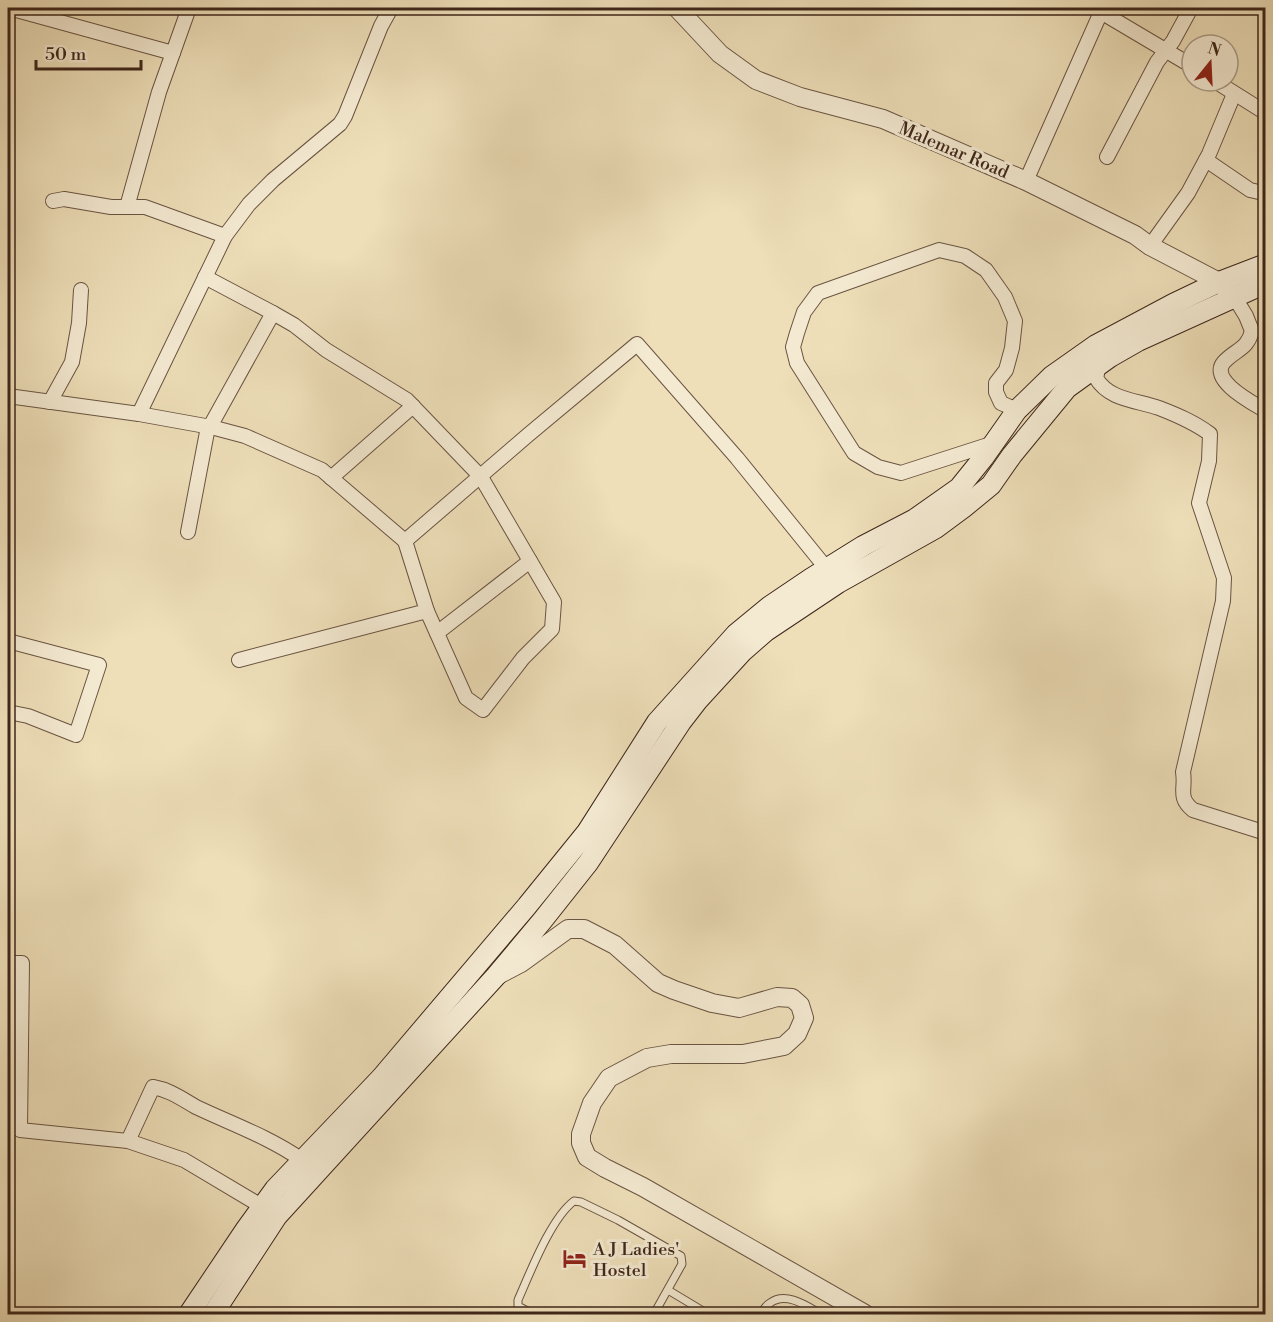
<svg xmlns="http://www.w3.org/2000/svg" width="1273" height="1322" font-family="'Libre Bodoni',serif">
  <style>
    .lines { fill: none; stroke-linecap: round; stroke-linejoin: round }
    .service-casing { stroke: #6a5442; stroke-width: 9 }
    .minor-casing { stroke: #6a5442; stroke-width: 16 }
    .tertiary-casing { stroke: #6a5442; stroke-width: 20 }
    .secondary-casing { stroke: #3e261a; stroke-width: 22 }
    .service { stroke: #f4ead2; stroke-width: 7 }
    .minor { stroke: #f4ead2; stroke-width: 14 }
    .tertiary { stroke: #f4ead2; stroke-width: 18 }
    .secondary { stroke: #f4ead2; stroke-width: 20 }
    .labels { text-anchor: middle; stroke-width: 6; stroke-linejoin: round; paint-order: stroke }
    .street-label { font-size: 18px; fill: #3e261a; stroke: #f4ead2 }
    .poi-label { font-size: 18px; fill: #3e261a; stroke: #f4ead2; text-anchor: start }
  </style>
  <rect width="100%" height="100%" fill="#eedfb9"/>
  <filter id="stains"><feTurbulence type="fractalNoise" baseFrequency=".00333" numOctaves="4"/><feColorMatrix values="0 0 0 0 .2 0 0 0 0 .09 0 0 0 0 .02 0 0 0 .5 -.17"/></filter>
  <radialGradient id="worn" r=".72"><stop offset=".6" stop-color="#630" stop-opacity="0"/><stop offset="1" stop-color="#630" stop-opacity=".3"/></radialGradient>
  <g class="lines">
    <defs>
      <g id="service">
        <polyline points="668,1290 708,1314"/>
        <path d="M533 1314 518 1306V1300C530 1273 551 1218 574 1201L581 1202 618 1220 681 1256 682 1264 654 1314"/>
        <path d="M760 1314C763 1311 766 1305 770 1303 786 1291 807 1306 821 1314"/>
      </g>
      <g id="minor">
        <polyline points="9,8 173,53"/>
        <polyline points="1215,81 1266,113"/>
        <polyline points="1107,157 1157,62 1173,41 1191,8"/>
        <polyline points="1206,160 1250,190 1263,193 1266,189"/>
        <polyline points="1026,181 1101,12 1192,66"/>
        <polyline points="53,201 64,199 111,207 145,207 225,236"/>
        <polyline points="127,207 159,92 189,8"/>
        <polyline points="1150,246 1188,193 1209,154 1234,94"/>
        <polyline points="205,277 273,313"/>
        <path d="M1235 298 1246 316 1252 331C1247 350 1236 349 1224 362 1208 380 1253 403 1266 411"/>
        <path d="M1099 365 1096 378C1109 400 1136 400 1159 408 1177 415 1194 422 1210 434L1209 461 1199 503 1224 578 1223 601 1183 772C1186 789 1177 797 1193 810L1266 833"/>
        <polyline points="8,396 139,414 211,427 245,436 322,470 405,541"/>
        <polyline points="50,402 72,362 79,323 81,290"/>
        <polyline points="139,414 225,236 249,204 273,180 340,124 345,116 381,26 391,8"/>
        <polyline points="994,443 901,473 878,467 854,453 797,363 793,347 797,333 804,312 818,293 939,250 965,256 986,270 1005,297 1015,321 1012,348 1006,370 996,383 996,392 1001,403 1017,410"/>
        <polyline points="331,478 413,406"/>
        <polyline points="188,532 207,432 273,313 294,325 326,350 407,400 481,477 554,602 552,629 523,658 483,710 466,698 427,611"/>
        <polyline points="437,633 530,561"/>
        <polyline points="8,641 99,665 76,735 28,716 8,712"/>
        <polyline points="239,660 427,611 405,541 528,435 637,344 737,458 831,574"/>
        <polyline points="8,963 22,963 20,1130 128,1141 184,1160 268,1210"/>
        <path d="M128 1141 153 1087C170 1090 182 1099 196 1107 232 1124 269 1137 302 1160"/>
      </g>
      <g id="tertiary">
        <polyline points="677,8 720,54 756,80 800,97 883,119 1026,181 1135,235 1150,246 1219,282 1227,290"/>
        <polyline points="498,975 521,963 568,929 584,929 615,945 658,983 674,990 712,1003 739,1008 777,997 792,998 800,1005 804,1018 797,1034 784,1046 743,1054 671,1054 647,1058 609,1078 592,1103 581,1134 581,1143 587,1157 605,1168 643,1187 865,1314"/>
      </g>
      <g id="secondary">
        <polyline points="189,1314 246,1229 275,1189 381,1078 527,906 587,832 657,722 736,634 770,606 810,579 863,546 915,519 959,488 984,457 1017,410 1052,376 1096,345 1173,304 1219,282 1266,264"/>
        <polyline points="213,1314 277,1216 496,976 542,921 588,863 681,722 698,700 742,652 766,631 838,583 936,528 963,508 991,485 1012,455 1067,388 1110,357 1138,341 1266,283"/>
      </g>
    </defs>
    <!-- service casing -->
    <use href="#service" class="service-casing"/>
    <!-- minor casing -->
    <use href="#minor" class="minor-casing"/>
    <!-- tertiary casing -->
    <use href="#tertiary" class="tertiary-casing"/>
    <!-- secondary casing -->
    <use href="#secondary" class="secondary-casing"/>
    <!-- service -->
    <use href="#service" class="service"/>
    <!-- minor -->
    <use href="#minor" class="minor"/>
    <!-- tertiary -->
    <use href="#tertiary" class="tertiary"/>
    <!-- secondary -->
    <use href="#secondary" class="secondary"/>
  </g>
  <!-- icons -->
  <defs>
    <symbol id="hotel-bare" viewBox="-9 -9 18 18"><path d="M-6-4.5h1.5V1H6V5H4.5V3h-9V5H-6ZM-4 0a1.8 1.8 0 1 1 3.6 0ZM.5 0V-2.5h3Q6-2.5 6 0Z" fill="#8f2418" stroke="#f4ead2" stroke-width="2.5" paint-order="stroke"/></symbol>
  </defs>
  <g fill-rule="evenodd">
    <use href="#hotel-bare" x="558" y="1242" width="33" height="33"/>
  </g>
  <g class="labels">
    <!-- street labels -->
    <g class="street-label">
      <text transform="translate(954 150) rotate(23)" y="6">Malemar Road</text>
    </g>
    <!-- poi labels -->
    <g class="poi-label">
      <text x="593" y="1255">A J Ladies'<tspan x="593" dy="21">Hostel</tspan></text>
    </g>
  </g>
  <!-- margin -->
  <rect width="1273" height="1322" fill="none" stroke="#eedfb9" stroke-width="30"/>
  <rect x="9" y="9" width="1255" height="1304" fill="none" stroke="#3e261a" stroke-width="3"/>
  <rect x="15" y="15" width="1243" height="1292" fill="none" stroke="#3e261a" stroke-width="1.5"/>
  <!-- north arrow -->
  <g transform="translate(1210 63) rotate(18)"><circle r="28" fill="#f4ead2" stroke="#ab9c88" stroke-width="1.5"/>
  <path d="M0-4.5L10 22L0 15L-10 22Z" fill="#8f2418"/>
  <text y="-9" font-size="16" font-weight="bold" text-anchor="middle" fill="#3e261a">N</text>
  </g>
  <!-- scale -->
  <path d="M36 60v9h105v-9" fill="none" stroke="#3e261a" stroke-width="3"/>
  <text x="45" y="60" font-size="18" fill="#3e261a" stroke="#f4ead2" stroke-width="4.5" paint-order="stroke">50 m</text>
  <rect width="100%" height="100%" filter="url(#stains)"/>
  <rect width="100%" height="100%" fill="url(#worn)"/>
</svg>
